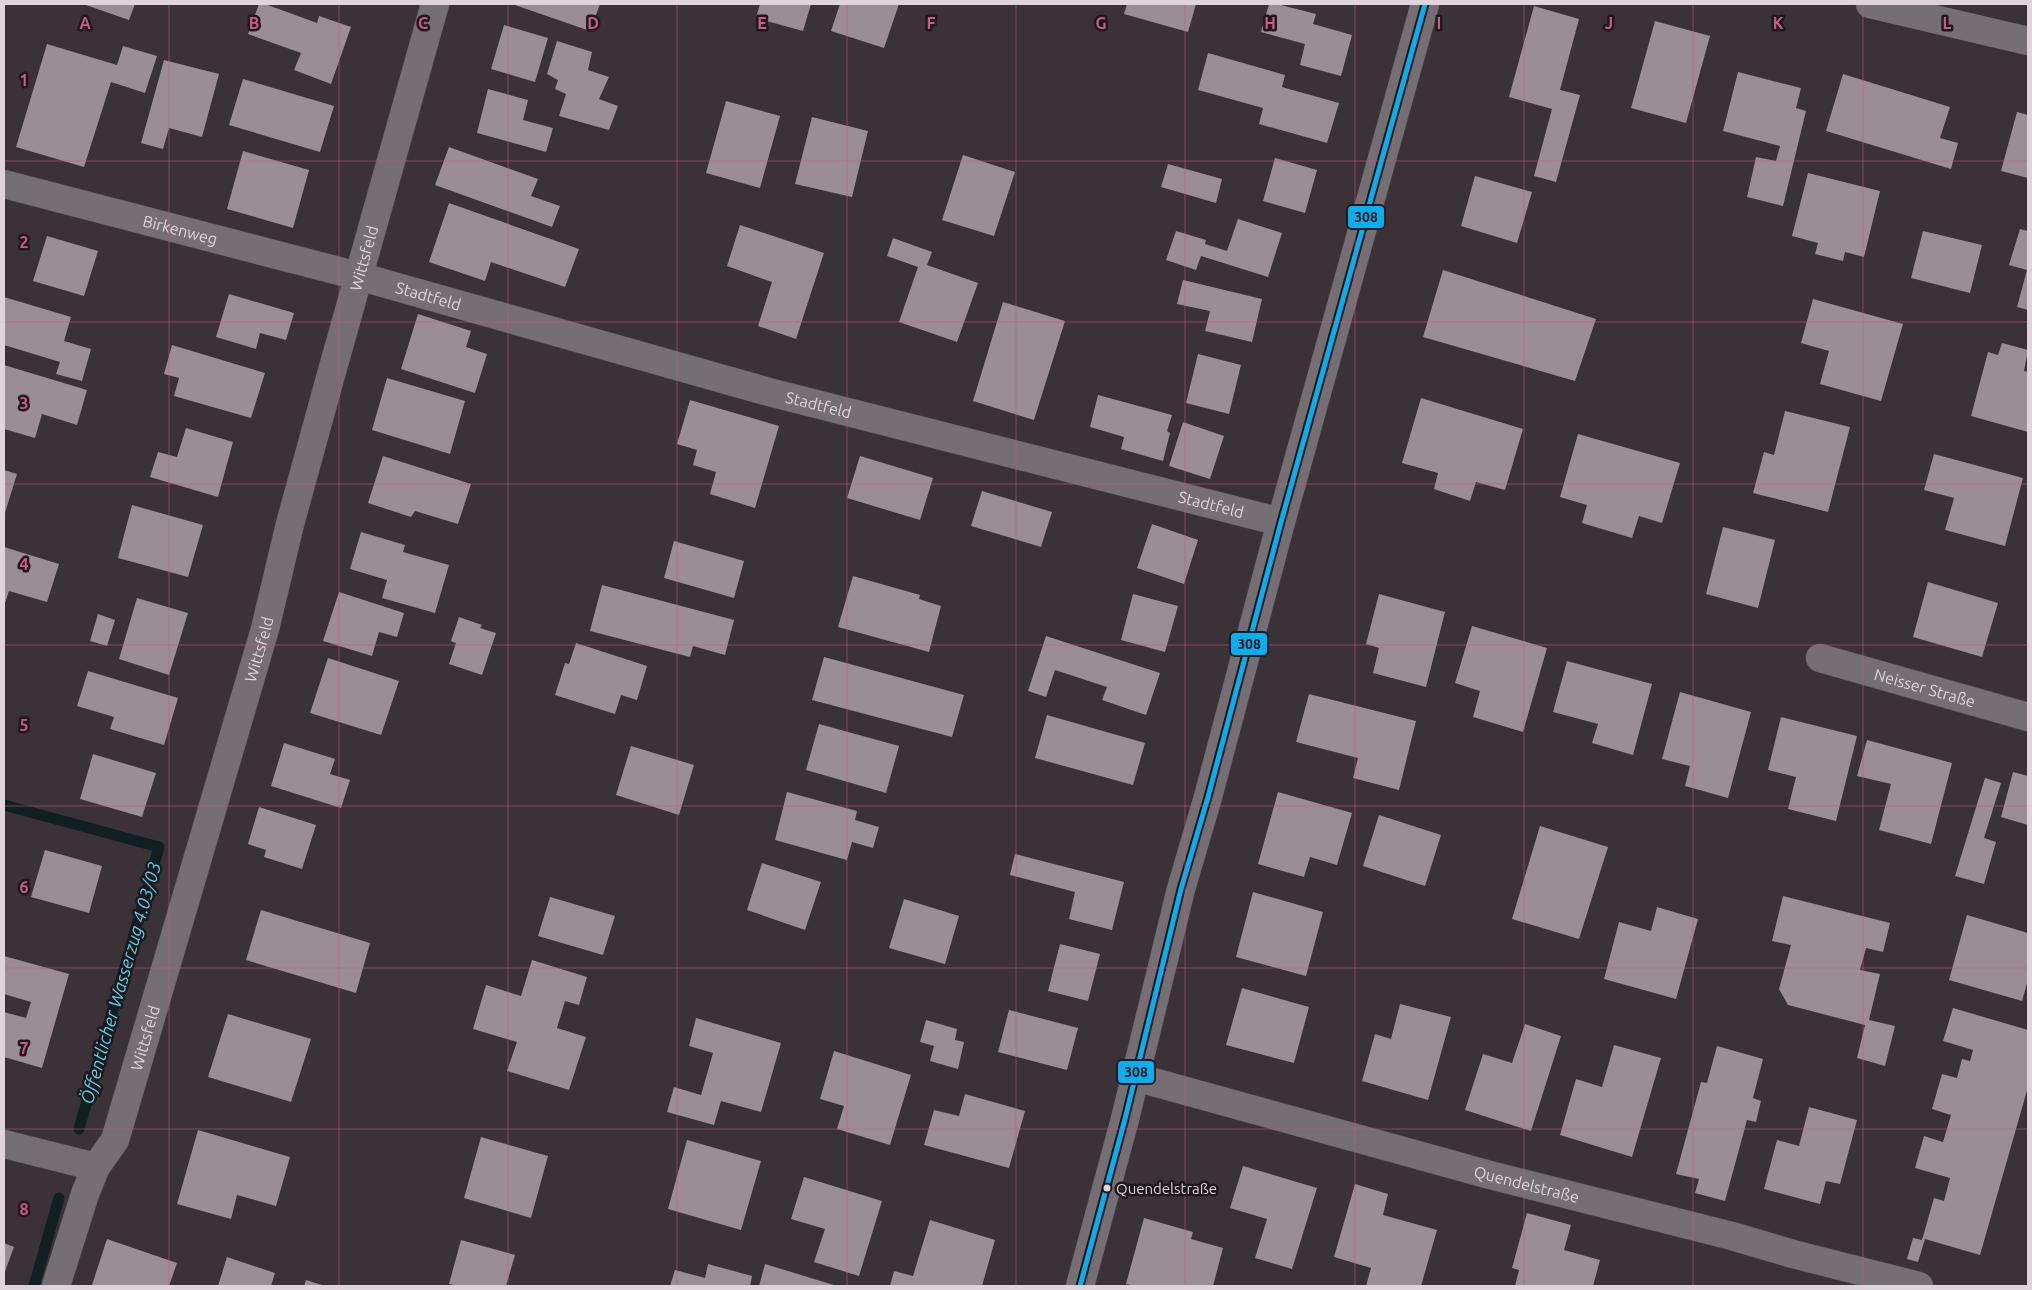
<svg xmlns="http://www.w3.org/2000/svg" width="2032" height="1290" font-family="Ubuntu,sans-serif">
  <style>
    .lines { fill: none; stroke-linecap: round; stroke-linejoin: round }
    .stream { stroke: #101f22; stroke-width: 11 }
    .building { fill: #9a8d94 }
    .street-casing { stroke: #564f53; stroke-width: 29 }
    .street { stroke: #756e72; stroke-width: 28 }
    .bus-1-casing { stroke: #1f181d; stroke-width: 9 }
    .bus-1 { stroke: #06b0f0; stroke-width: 5 }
    .grid { fill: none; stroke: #cc5a87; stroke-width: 1; stroke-opacity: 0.55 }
    .bus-dot { fill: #ded4da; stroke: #1f181d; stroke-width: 2 }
    .labels { text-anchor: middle; stroke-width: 5; stroke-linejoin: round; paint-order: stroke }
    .bus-label { font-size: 15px; fill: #ded4da; stroke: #1f181d; text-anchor: start }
    .street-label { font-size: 16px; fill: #ded4da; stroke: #1f181d }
    .water-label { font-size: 18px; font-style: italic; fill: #53d3eb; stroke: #1f181d }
    .grid-label { font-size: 16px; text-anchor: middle; font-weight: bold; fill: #cc5a87; stroke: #1f181d; stroke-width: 5; stroke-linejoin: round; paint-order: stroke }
    .line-badge { stroke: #1f181d; stroke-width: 2 }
    .pale-badge-label { font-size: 14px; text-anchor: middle; font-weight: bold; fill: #111 }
  </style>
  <rect width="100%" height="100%" fill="#3a3236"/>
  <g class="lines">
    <!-- stream -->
    <g class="stream">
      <polyline points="4,805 159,847 79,1129"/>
      <polyline points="34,1286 59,1198"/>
    </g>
  </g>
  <!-- building -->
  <g class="building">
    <polygon points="83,4 135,4 129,20"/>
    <polygon points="259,4 265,4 317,23 319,16 351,27 331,84 294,70 301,53 248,34"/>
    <polygon points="512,4 600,4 590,31"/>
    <polygon points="760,4 811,4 803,31 756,18"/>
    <polygon points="840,4 899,4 884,48 831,31"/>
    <polygon points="1127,4 1196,4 1188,32 1124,14"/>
    <polygon points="1269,4 1277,4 1316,14 1313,24 1352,35 1341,76 1300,65 1305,44 1261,32"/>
    <polygon points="1534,6 1579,19 1560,90 1580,95 1556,182 1534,176 1552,109 1509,97"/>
    <polygon points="1655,21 1710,36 1686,123 1631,108"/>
    <polygon points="504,25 548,38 535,82 491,69"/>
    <polygon points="557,41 592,52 588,70 609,77 599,99 618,106 609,130 559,116 566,94 555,89 558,80 547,74"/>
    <polygon points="47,44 117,65 123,46 157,56 145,93 111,82 84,167 16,147"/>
    <polygon points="1208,53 1285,75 1282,87 1339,103 1327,143 1259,124 1263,108 1198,90"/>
    <polygon points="164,60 219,74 202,137 169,128 163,149 141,143"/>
    <polygon points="1738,72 1801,88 1796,108 1806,111 1783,206 1747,197 1756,157 1776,161 1780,146 1723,131"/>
    <polygon points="1843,74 1950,107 1940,138 1958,143 1951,169 1826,131"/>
    <polygon points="243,79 334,106 320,152 229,125"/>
    <polygon points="488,89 528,100 523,120 553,128 546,152 477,133"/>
    <polygon points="726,101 780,116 760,188 706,173"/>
    <polygon points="2017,112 2028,115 2028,178 2001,171"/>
    <polygon points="812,117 868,131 852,197 795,184"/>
    <polygon points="449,147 538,179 531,196 560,206 552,227 435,185"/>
    <polygon points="243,151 309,170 293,228 227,209"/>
    <polygon points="963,155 1015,172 994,236 942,220"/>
    <polygon points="1275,158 1317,170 1305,213 1263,201"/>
    <polygon points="1168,164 1222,179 1216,203 1161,187"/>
    <polygon points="1808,173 1880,191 1864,257 1845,252 1843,261 1815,254 1818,243 1792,236"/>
    <polygon points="1475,176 1532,192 1517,243 1461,226"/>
    <polygon points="449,203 579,249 565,287 491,262 485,281 429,262"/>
    <polygon points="1238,219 1282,233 1268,277 1201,256 1196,270 1166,260 1176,231 1206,240 1205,244 1227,251"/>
    <polygon points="740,225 824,253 796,339 758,326 772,282 727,266"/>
    <polygon points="2020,229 2028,231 2028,310 2017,307 2027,270 2009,265"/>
    <polygon points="1923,231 1982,245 1970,293 1911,278"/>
    <polygon points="47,236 98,251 84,296 33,281"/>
    <polygon points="893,238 932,252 927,265 978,283 957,342 899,322 918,267 887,256"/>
    <polygon points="1443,270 1596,319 1575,381 1423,337"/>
    <polygon points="1183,280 1262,299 1252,342 1205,331 1210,311 1177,304"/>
    <polygon points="229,294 294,313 286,340 260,333 256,349 216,337"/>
    <polygon points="4,297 71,317 64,341 91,349 82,381 56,374 60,362 4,345"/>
    <polygon points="1813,299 1903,324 1881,401 1820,384 1829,351 1801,343"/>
    <polygon points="1003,302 1065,321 1034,420 973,401"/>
    <polygon points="418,314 471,331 466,347 487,354 475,393 401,369"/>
    <polygon points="2002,343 2028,350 2024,371 2028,372 2028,432 1971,416 1988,352 1998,355"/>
    <polygon points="172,345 265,373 251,418 174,396 179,378 164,374"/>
    <polygon points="1198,354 1241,365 1229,414 1186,403"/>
    <polygon points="4,365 87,390 77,425 42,414 35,438 4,429"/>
    <polygon points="387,378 465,401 450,454 372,430"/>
    <polygon points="1098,395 1172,415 1167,431 1170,433 1163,461 1121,449 1124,437 1090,427"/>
    <polygon points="1421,398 1523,429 1505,490 1476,482 1470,501 1434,489 1438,473 1402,463"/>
    <polygon points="690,400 779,426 755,508 710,494 716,472 693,465 697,450 677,444"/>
    <polygon points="1785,411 1850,427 1828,512 1753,493 1764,452 1774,455"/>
    <polygon points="1183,422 1224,436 1210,479 1169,466"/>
    <polygon points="186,428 233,442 218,497 150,477 158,452 177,457"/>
    <polygon points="1578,434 1680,463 1662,523 1639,516 1632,538 1582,523 1587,505 1560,497"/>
    <polygon points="1934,454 2023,478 2005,546 1945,530 1954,498 1924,490"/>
    <polygon points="383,456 471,484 458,524 415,511 411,517 368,503"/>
    <polygon points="860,456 933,478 920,520 847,498"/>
    <polygon points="4,470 17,474 4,516"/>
    <polygon points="982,491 1052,512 1041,547 971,526"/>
    <polygon points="132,505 203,525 188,577 118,558"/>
    <polygon points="1152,524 1198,540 1184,584 1137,568"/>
    <polygon points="1723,527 1775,540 1758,608 1706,594"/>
    <polygon points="361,532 405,545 403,552 449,565 435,613 382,598 387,580 350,569"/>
    <polygon points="674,541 744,561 734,598 664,578"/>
    <polygon points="4,547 59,564 47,602 9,591 4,606"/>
    <polygon points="853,576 920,595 919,599 941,606 929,652 838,627"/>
    <polygon points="1928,582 1998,603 1982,657 1913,637"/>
    <polygon points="602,585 734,620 725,655 693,646 690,657 590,631"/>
    <polygon points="339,592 404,613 397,637 379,632 372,656 323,641"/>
    <polygon points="1133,594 1178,606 1165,652 1121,640"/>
    <polygon points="1379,594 1445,612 1426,687 1373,673 1379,648 1366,644"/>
    <polygon points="137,598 188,613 169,675 119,659"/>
    <polygon points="98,614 115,620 107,646 90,641"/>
    <polygon points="459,617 482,625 480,628 496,633 482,675 449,664 456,643 451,641"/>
    <polygon points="1472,626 1547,648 1523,732 1473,717 1480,691 1455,683"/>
    <polygon points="1046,636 1160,673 1146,715 1102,700 1107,687 1055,670 1046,697 1028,691"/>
    <polygon points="576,643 647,666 637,700 621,695 615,714 555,695 565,663 569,664"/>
    <polygon points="824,657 964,695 952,737 812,700"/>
    <polygon points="328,658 399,681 381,735 310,713"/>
    <polygon points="1567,661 1652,684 1633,755 1592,743 1598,724 1553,712"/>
    <polygon points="88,671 178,698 164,745 110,729 114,717 77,706"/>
    <polygon points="1680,692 1751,712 1728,798 1685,786 1690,766 1662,759"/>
    <polygon points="1309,694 1416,721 1399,790 1353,778 1358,758 1296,742"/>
    <polygon points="1047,715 1145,743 1133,785 1035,758"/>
    <polygon points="1781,717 1857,736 1836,821 1788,809 1796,777 1768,770"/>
    <polygon points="819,724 899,746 886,793 806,770"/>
    <polygon points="1867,740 1952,763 1931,844 1879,830 1891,784 1857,776"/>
    <polygon points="284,743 335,759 330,774 350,780 341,808 271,786"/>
    <polygon points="631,746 694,765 679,815 616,795"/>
    <polygon points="93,754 156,773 142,817 80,799"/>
    <polygon points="2013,772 2028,776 2028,825 2001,817"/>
    <polygon points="1985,778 2001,783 1984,838 1996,842 1984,884 1955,876"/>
    <polygon points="787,792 857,811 855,820 879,827 873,848 852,842 847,860 775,840"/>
    <polygon points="1278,792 1352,813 1337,865 1310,857 1304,877 1258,864"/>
    <polygon points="259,807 316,825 302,869 264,857 266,850 248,844"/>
    <polygon points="1379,815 1441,835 1425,886 1363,866"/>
    <polygon points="1540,826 1608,847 1579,939 1512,919"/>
    <polygon points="45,850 102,866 89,913 31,897"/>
    <polygon points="1015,854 1124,882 1112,930 1069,919 1075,892 1010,875"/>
    <polygon points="762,863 821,882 805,930 747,910"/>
    <polygon points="1253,892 1323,912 1306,976 1236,957"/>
    <polygon points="1783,896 1890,923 1883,952 1866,948 1860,970 1880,974 1869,1020 1895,1026 1885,1066 1857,1058 1865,1025 1788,1005 1779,989 1791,945 1772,941"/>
    <polygon points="550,897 615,916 603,955 538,936"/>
    <polygon points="904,899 959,916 945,964 889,948"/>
    <polygon points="1657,907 1698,919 1676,999 1604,979 1619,922 1651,931"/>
    <polygon points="261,910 370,943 356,993 246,960"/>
    <polygon points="1967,915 2028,933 2028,980 2022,1001 1949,980"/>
    <polygon points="1060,944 1100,954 1088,1001 1048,991"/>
    <polygon points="4,956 69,974 42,1068 4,1057 4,1012 26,1018 31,1002 4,994"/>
    <polygon points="532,960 587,977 579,1005 565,1001 557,1028 586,1037 569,1090 507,1071 517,1042 473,1029 486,985 521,996"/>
    <polygon points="1242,988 1309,1007 1294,1063 1226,1045"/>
    <polygon points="1400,1004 1451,1017 1428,1100 1362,1081 1375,1034 1391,1039"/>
    <polygon points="1953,1008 2028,1030 2028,1087 1980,1255 1925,1239 1918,1262 1907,1259 1913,1238 1922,1240 1934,1198 1944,1201 1950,1178 1915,1168 1924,1136 1943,1142 1951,1115 1932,1109 1942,1074 1957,1078 1962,1059 1970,1061 1973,1050 1943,1041"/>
    <polygon points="1009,1010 1078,1028 1067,1070 998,1052"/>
    <polygon points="228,1014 311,1039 291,1102 208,1077"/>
    <polygon points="696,1018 781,1043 761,1112 721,1101 714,1125 667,1112 674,1087 701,1095 713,1053 689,1046"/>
    <polygon points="926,1020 957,1029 955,1040 964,1042 958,1069 930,1061 934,1046 920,1042"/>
    <polygon points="1525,1024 1561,1036 1531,1131 1465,1110 1483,1054 1512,1063"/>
    <polygon points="1614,1045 1661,1058 1632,1157 1560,1135 1576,1079 1602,1087"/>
    <polygon points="1717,1046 1763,1059 1753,1098 1761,1101 1756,1122 1747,1120 1725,1201 1695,1193 1699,1179 1676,1174 1701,1082 1707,1083"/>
    <polygon points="834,1051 911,1075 890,1145 837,1129 844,1106 820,1099"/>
    <polygon points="965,1094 1025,1111 1009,1168 924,1145 934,1110 959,1116"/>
    <polygon points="1809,1107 1857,1120 1840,1184 1826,1181 1820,1204 1764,1189 1777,1140 1799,1146"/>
    <polygon points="198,1130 290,1157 276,1206 237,1195 231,1219 177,1204"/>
    <polygon points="481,1137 548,1156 531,1218 464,1198"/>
    <polygon points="687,1140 761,1161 741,1230 668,1209"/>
    <polygon points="1243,1166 1317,1188 1292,1269 1255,1258 1267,1219 1230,1208"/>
    <polygon points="804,1177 882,1201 859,1276 814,1262 825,1229 791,1219"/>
    <polygon points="1355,1184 1388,1194 1383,1215 1437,1230 1421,1286 1366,1286 1371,1268 1334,1257"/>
    <polygon points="1527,1213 1571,1225 1564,1250 1600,1260 1593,1286 1515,1286 1519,1270 1512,1268"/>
    <polygon points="1144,1218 1193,1232 1191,1239 1223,1248 1213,1286 1135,1286 1126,1284"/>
    <polygon points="930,1220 995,1240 982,1286 932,1285 931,1286 890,1286 894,1271 913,1276"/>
    <polygon points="107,1239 177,1263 169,1286 96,1286 92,1285"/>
    <polygon points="461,1240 515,1255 506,1286 458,1286 449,1284"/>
    <polygon points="4,1243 14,1247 4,1274"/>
    <polygon points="227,1257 275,1273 271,1286 218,1286"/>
    <polygon points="708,1264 752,1276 750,1286 670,1286 675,1270 705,1278"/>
    <polygon points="765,1264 837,1286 759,1286"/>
    <polygon points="306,1280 325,1286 304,1286"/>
  </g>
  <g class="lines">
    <defs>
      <g id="street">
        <polyline points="1870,4 2028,41"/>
        <path id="s1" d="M4 184 358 276 769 392 1281 522"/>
        <path id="s2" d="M1820 658 2028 717"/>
        <path id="s3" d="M1135 1077 1490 1175 1732 1236 1793 1254 1919 1286"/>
        <polyline points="4,1144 96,1167"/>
        <path id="s4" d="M56 1286 85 1194 96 1167 115 1140 265 629 290 524 329 382 435 4"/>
        <polyline points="1080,1286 1125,1119 1181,889 1208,797 1281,522 1425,4"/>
      </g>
    </defs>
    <!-- street casing -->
    <use href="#street" class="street-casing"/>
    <!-- street -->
    <use href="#street" class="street"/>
    <defs>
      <polyline id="bus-1" points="1080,1286 1125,1119 1181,889 1208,797 1281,522 1425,4"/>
    </defs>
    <!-- bus-1 casing -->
    <use href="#bus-1" class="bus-1-casing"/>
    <!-- bus-1 -->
    <use href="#bus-1" class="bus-1"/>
  </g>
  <!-- grid -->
  <path class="grid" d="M169 4V1286M339 4V1286M508 4V1286M677 4V1286M847 4V1286M1016 4V1286M1185 4V1286M1355 4V1286M1524 4V1286M1693 4V1286M1863 4V1286M4 161H2028M4 322H2028M4 484H2028M4 645H2028M4 806H2028M4 968H2028M4 1129H2028"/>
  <!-- markers -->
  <circle class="bus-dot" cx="1107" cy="1188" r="4.5"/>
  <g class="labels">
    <!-- bus labels -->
    <g class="bus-label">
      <text x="1116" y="1194">Quendelstraße</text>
    </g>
    <!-- street labels -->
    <g class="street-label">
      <text dy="6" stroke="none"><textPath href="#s1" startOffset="182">Birkenweg</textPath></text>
      <text dy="6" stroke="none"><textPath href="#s4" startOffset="1075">Wittsfeld</textPath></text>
      <text dy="6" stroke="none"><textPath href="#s1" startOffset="439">Stadtfeld</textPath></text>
      <text dy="6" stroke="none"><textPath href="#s1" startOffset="844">Stadtfeld</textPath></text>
      <text dy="6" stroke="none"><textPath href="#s1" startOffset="1249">Stadtfeld</textPath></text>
      <text dy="6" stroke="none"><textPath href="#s4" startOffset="670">Wittsfeld</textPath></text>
      <text dy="6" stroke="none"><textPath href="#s2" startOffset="109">Neisser Straße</textPath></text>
      <text dy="6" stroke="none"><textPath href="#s4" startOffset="265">Wittsfeld</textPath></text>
      <text dy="6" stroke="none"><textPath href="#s3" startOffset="406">Quendelstraße</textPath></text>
    </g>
    <!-- water labels -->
    <g class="water-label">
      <text transform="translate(121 983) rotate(-74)" y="6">Öffentlicher Wasserzug 4.03/03</text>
    </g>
  </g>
  <g class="grid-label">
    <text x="85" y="29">A</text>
    <text x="254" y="29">B</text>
    <text x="423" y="29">C</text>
    <text x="593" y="29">D</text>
    <text x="762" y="29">E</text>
    <text x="931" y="29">F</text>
    <text x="1101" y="29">G</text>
    <text x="1270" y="29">H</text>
    <text x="1439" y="29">I</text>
    <text x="1609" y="29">J</text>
    <text x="1778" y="29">K</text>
    <text x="1947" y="29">L</text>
    <text x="24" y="86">1</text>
    <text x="24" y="248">2</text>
    <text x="24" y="409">3</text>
    <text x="24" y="570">4</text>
    <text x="24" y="731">5</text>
    <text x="24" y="893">6</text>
    <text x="24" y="1054">7</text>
    <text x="24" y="1215">8</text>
  </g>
  <g class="line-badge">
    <rect x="1347" y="205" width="38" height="24" rx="5" fill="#06b0f0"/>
    <rect x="1230" y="632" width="38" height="24" rx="5" fill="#06b0f0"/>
    <rect x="1117" y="1060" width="38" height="24" rx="5" fill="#06b0f0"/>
  </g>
  <g class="pale-badge-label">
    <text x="1366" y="222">308</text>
    <text x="1249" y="649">308</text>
    <text x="1136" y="1077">308</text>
  </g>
  <!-- border -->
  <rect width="2032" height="1290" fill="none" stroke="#ded4da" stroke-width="10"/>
</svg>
